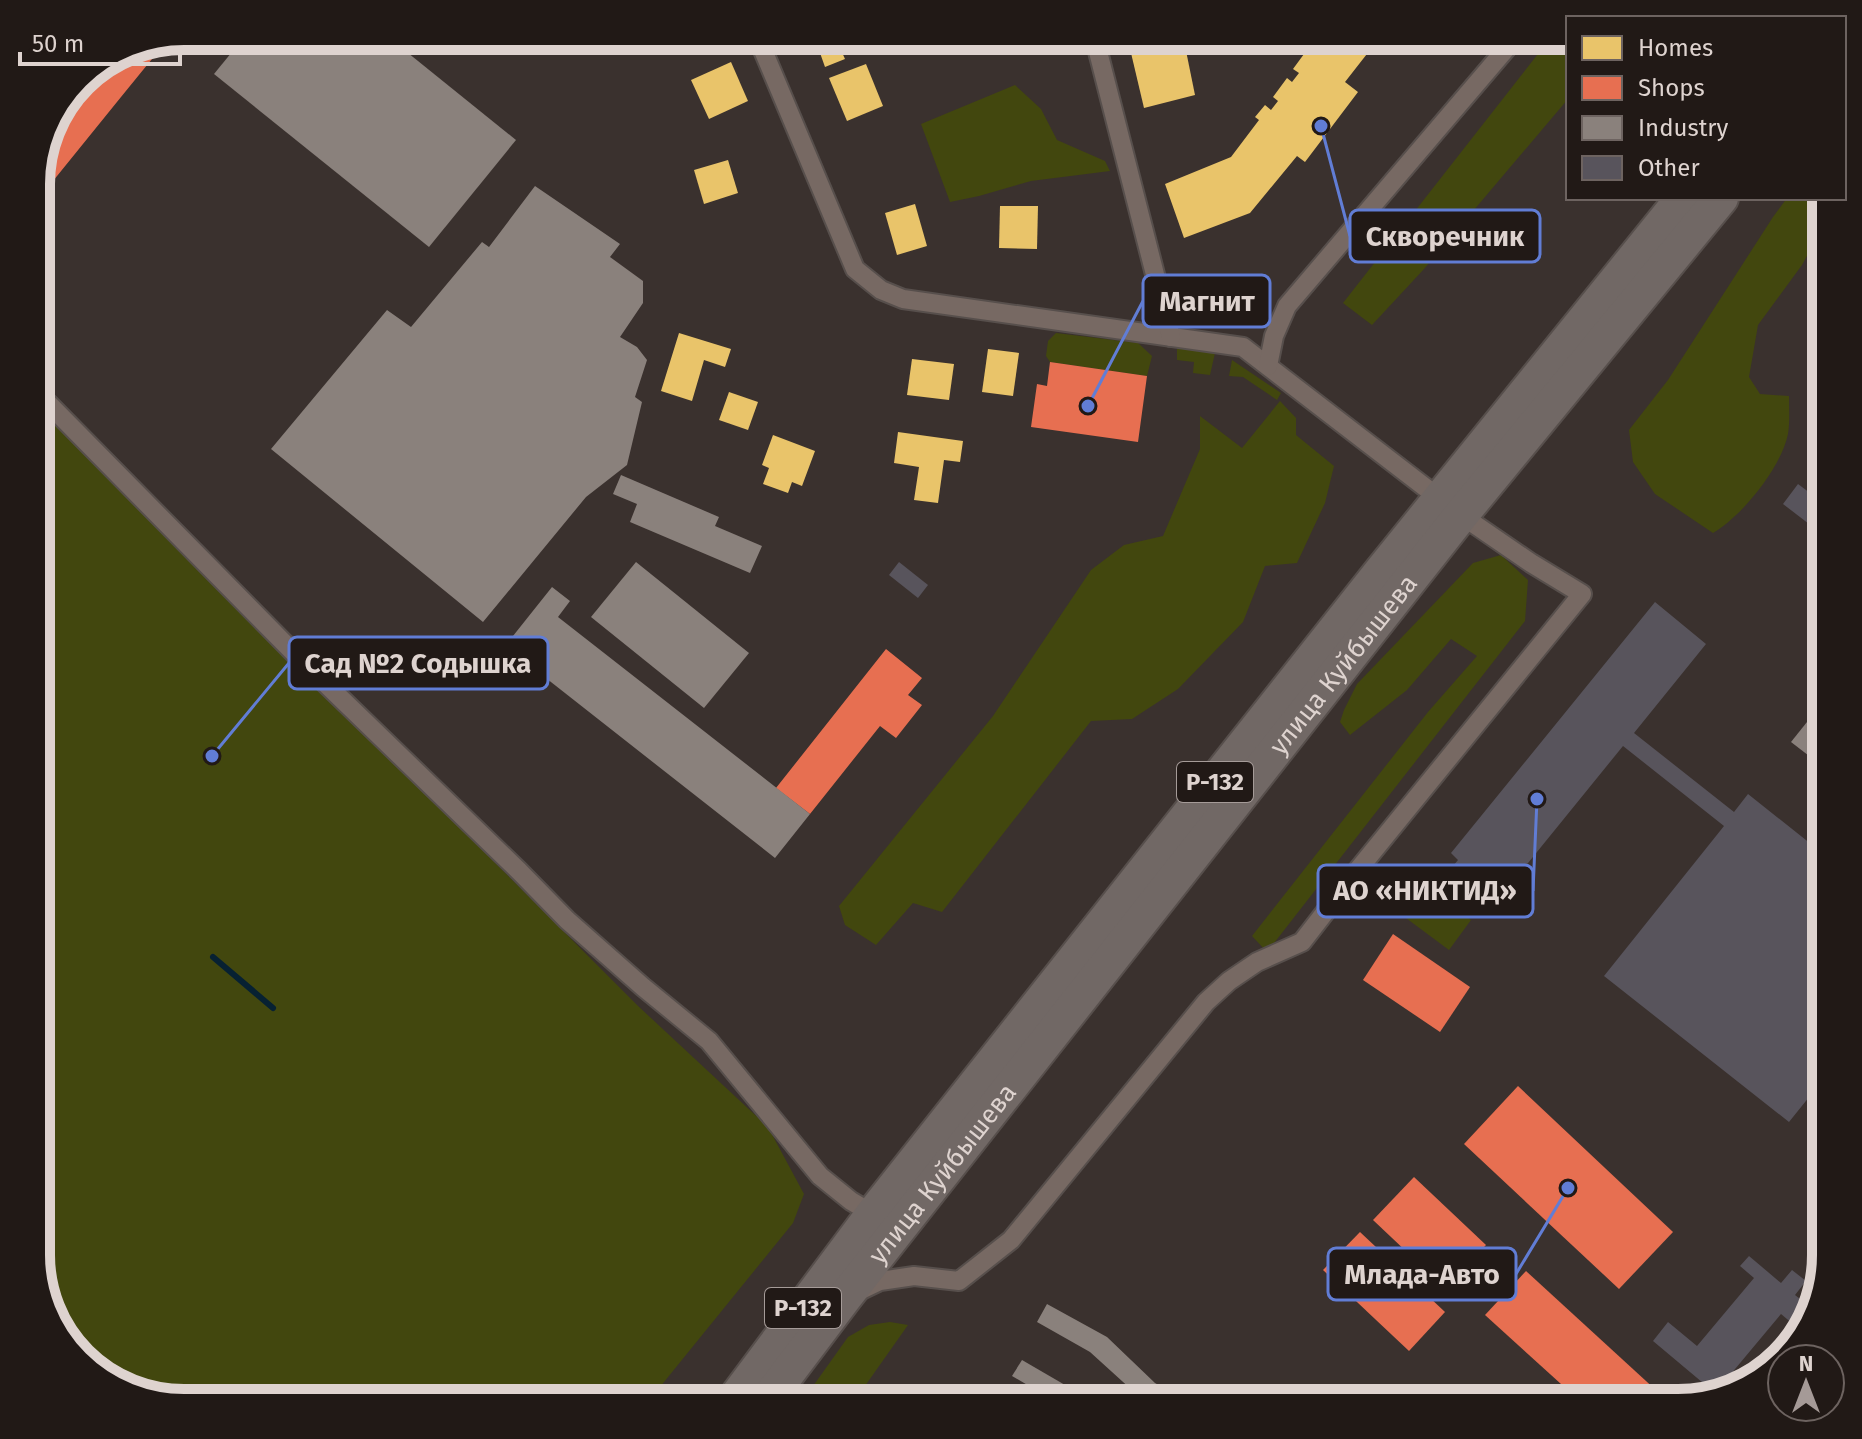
<svg xmlns="http://www.w3.org/2000/svg" width="1862" height="1439" font-family="'Fira Sans',sans-serif">
  <style>
    .green { fill: #42470e }
    .homes { fill: #e9c46a }
    .shops { fill: #e76f51 }
    .industry { fill: #8a817c }
    .lines { fill: none; stroke-linecap: round; stroke-linejoin: round }
    .stream { stroke: #072132; stroke-width: 6 }
    .building { fill: #58545c }
    .street-casing { stroke: #574f4c; stroke-width: 22 }
    .highway-casing { stroke: #574f4c; stroke-width: 38 }
    .street { stroke: #776963; stroke-width: 18 }
    .highway { stroke: #716865; stroke-width: 34 }
    .labels { text-anchor: middle; stroke-width: 8; stroke-linejoin: round; paint-order: stroke }
    .shield { fill: #211916; stroke: #a59b98; stroke-width: 2 }
    .shield-label { font-size: 24px; font-weight: bold; fill: #ded3cf }
    .street-label { font-size: 26px; fill: #ded3cf; stroke: #211916 }
    .rim { fill: none; stroke: #ded3cf; stroke-width: 10 }
    .leader { fill: none; stroke: #617dd5; stroke-width: 3 }
    .callout-dot { fill: #617dd5; stroke: #211916; stroke-width: 3 }
    .callout { fill: #211916; stroke: #617dd5; stroke-width: 3 }
    .callout-label { font-size: 28px; text-anchor: middle; font-weight: bold; fill: #ded3cf }
  </style>
  <rect width="100%" height="100%" fill="#3a312e"/>
  <!-- green -->
  <g class="green">
    <polygon points="1552,36 1568,36 1568,99 1424,269 1372,325 1343,303"/>
    <polygon points="1015,85 1041,109 1057,140 1105,161 1110,171 1031,181 979,196 950,202 921,124"/>
    <path d="M1787 198H1826V221L1802 265 1758 325 1749 377 1760 394 1789 396C1789 408 1790 422 1788 434 1781 468 1742 516 1713 533L1655 494 1633 462 1629 430 1668 380 1773 217Z"/>
    <polygon points="1056,333 1138,343 1152,356 1147,376 1050,362 1046,356 1048,341"/>
    <polygon points="1177,348 1215,353 1210,375 1193,373 1194,362 1177,360"/>
    <polygon points="1232,360 1281,393 1277,400 1243,377 1229,376"/>
    <polygon points="1280,401 1296,418 1296,435 1334,466 1325,503 1297,563 1265,566 1243,622 1178,689 1132,719 1091,721 942,912 913,903 876,945 845,925 839,906 993,716 1091,570 1124,545 1163,536 1200,449 1200,416 1242,448"/>
    <polygon points="36,403 637,1005 768,1127 804,1194 793,1223 647,1403 183,1403 94,1372 51,1321 36,1264"/>
    <polygon points="1501,555 1528,580 1525,621 1267,952 1252,936 1428,712 1477,656 1451,639 1407,690 1350,735 1340,722 1344,710 1357,684 1473,563"/>
    <polygon points="1409,868 1427,876 1432,890 1471,920 1449,950 1379,898 1392,876"/>
    <polygon points="890,1322 908,1325 853,1403 801,1403 848,1337 869,1325"/>
  </g>
  <!-- homes -->
  <g class="homes">
    <polygon points="814,36 850,36 853,43 840,48 845,59 825,67"/>
    <polygon points="1127,36 1183,36 1195,95 1144,108"/>
    <polygon points="1308,36 1381,36 1345,82 1358,92 1305,162 1297,156 1250,213 1184,238 1165,184 1231,157 1259,120 1255,117 1265,105 1271,110 1278,101 1273,97 1287,78 1292,82 1299,73 1293,69 1304,54 1298,50"/>
    <polygon points="731,62 748,101 709,119 691,80"/>
    <polygon points="866,64 883,106 847,121 829,78"/>
    <polygon points="728,160 738,193 704,204 694,170"/>
    <polygon points="915,204 927,246 897,255 885,213"/>
    <polygon points="1000,206 1038,206 1037,249 999,248"/>
    <polygon points="679,333 731,349 725,367 704,360 692,401 661,391"/>
    <polygon points="988,349 1019,353 1013,396 982,392"/>
    <polygon points="912,359 954,364 949,400 907,395"/>
    <polygon points="729,392 758,402 748,430 719,420"/>
    <polygon points="898,432 963,441 960,462 944,460 938,503 914,500 919,467 894,463"/>
    <polygon points="773,435 815,451 802,486 792,482 788,493 763,484 769,468 762,465"/>
  </g>
  <!-- shops -->
  <g class="shops">
    <polygon points="165,43 121,97 36,202 36,174 51,119 86,73 89,72 102,82 119,61"/>
    <polygon points="1050,362 1147,376 1138,442 1031,427 1037,384 1047,386"/>
    <polygon points="886,649 922,678 908,695 922,705 896,738 880,726 810,814 776,788"/>
    <polygon points="1393,934 1470,987 1440,1032 1363,980"/>
    <polygon points="1518,1086 1673,1232 1619,1289 1464,1144"/>
    <polygon points="1414,1177 1486,1245 1445,1288 1373,1220"/>
    <polygon points="1360,1232 1445,1312 1409,1351 1323,1270"/>
    <polygon points="1526,1271 1658,1392 1648,1403 1582,1403 1485,1315"/>
  </g>
  <!-- industry -->
  <g class="industry">
    <polygon points="245,36 387,36 516,140 429,247 214,74"/>
    <polygon points="535,186 620,244 610,257 643,281 643,303 620,337 637,347 647,360 635,397 642,402 627,465 586,497 483,622 271,449 387,310 411,327 482,242 489,247"/>
    <polygon points="621,475 719,517 715,526 762,546 750,573 630,522 637,504 613,494"/>
    <polygon points="636,562 749,653 704,708 591,617"/>
    <polygon points="552,587 570,601 558,617 810,814 775,858 505,646"/>
    <polygon points="1819,707 1826,713 1826,769 1791,742"/>
    <polygon points="1047,1304 1107,1337 1155,1383 1190,1403 1147,1403 1144,1401 1090,1352 1037,1322"/>
    <polygon points="1022,1360 1096,1403 1058,1403 1012,1376"/>
  </g>
  <g class="lines">
    <!-- stream -->
    <polyline class="stream" points="213,957 273,1008"/>
  </g>
  <!-- building -->
  <g class="building">
    <polygon points="1798,484 1826,505 1826,537 1783,504"/>
    <polygon points="899,562 928,585 918,598 889,575"/>
    <polygon points="1655,602 1706,644 1634,733 1734,812 1748,794 1826,856 1826,1076 1789,1122 1604,976 1724,826 1623,746 1502,895 1494,889 1473,915 1437,885 1458,860 1451,853"/>
    <polygon points="1749,1256 1781,1283 1792,1270 1806,1281 1795,1295 1809,1306 1800,1330 1781,1314 1715,1393 1653,1341 1668,1322 1697,1346 1754,1278 1740,1266"/>
    <polygon points="987,1386 989,1402 974,1403 972,1388"/>
  </g>
  <g class="lines">
    <defs>
      <g id="street">
        <polyline points="757,36 855,269 881,290 903,299 1243,347 1461,515 1531,563 1582,594 1357,871 1302,942 1257,962 1229,981 1206,1002 1011,1240 959,1281 914,1276 880,1281 857,1292"/>
        <polyline points="1094,36 1171,337"/>
        <polyline points="1268,366 1274,336 1287,306 1517,36"/>
        <polyline points="36,391 294,653 519,871 567,920 643,987 709,1041 820,1176 851,1201 873,1214"/>
      </g>
      <g id="highway">
        <polyline points="732,1403 873,1214 1380,573 1683,198"/>
        <path id="s1" d="M765 1403 845 1297 1461 515 1721 198"/>
      </g>
    </defs>
    <!-- street casing -->
    <use href="#street" class="street-casing"/>
    <!-- highway casing -->
    <use href="#highway" class="highway-casing"/>
    <!-- street -->
    <use href="#street" class="street"/>
    <!-- highway -->
    <use href="#highway" class="highway"/>
  </g>
  <g class="labels">
    <!-- shield labels -->
    <g class="shield">
      <rect x="1177" y="762" width="76" height="40" rx="6"/>
      <rect x="765" y="1288" width="76" height="40" rx="6"/>
    </g>
    <g class="shield-label">
      <text x="1215" y="790">Р-132</text>
      <text x="803" y="1316">Р-132</text>
    </g>
    <!-- street labels -->
    <g class="street-label">
      <text dy="9" stroke="none"><textPath href="#s1" startOffset="938">улица Куйбышева</textPath></text>
      <text dy="9" stroke="none"><textPath href="#s1" startOffset="290">улица Куйбышева</textPath></text>
    </g>
  </g>
  <!-- crop -->
  <path d="M0 0H1862V1439H0ZM184 50H1678A134 134 0 0 1 1812 184V1255A134 134 0 0 1 1678 1389H184A134 134 0 0 1 50 1255V184A134 134 0 0 1 184 50Z" fill="#211916" fill-rule="evenodd"/>
  <path class="rim" d="M184 50H1678A134 134 0 0 1 1812 184V1255A134 134 0 0 1 1678 1389H184A134 134 0 0 1 50 1255V184A134 134 0 0 1 184 50Z"/>
  <!-- callouts -->
  <path class="leader" d="M1321 126L1350 236M1088 406L1143 301M212 756L289 663M1537 799L1533 891M1568 1188L1516 1274"/>
  <g class="callout-dot">
    <circle cx="1321" cy="126" r="8"/>
    <circle cx="1088" cy="406" r="8"/>
    <circle cx="212" cy="756" r="8"/>
    <circle cx="1537" cy="799" r="8"/>
    <circle cx="1568" cy="1188" r="8"/>
  </g>
  <g class="callout">
    <rect x="1350" y="210" width="190" height="52" rx="8"/>
    <rect x="1143" y="275" width="127" height="52" rx="8"/>
    <rect x="289" y="637" width="259" height="52" rx="8"/>
    <rect x="1318" y="865" width="215" height="52" rx="8"/>
    <rect x="1328" y="1248" width="188" height="52" rx="8"/>
  </g>
  <g class="callout-label">
    <text x="1445" y="246">Скворечник</text>
    <text x="1207" y="311">Магнит</text>
    <text x="418" y="673">Сад №2 Содышка</text>
    <text x="1425" y="900">АО «НИКТИД»</text>
    <text x="1422" y="1284">Млада-Авто</text>
  </g>
  <!-- legend -->
  <rect x="1566" y="16" width="280" height="184" fill="#211916" stroke="#6d6360" stroke-width="2"/>
  <rect x="1582" y="36" width="40" height="24" fill="#e9c46a" stroke="#6d6360" stroke-width="2"/>
  <text x="1638" y="56" font-size="24" fill="#ded3cf">Homes</text>
  <rect x="1582" y="76" width="40" height="24" fill="#e76f51" stroke="#6d6360" stroke-width="2"/>
  <text x="1638" y="96" font-size="24" fill="#ded3cf">Shops</text>
  <rect x="1582" y="116" width="40" height="24" fill="#8a817c" stroke="#6d6360" stroke-width="2"/>
  <text x="1638" y="136" font-size="24" fill="#ded3cf">Industry</text>
  <rect x="1582" y="156" width="40" height="24" fill="#58545c" stroke="#6d6360" stroke-width="2"/>
  <text x="1638" y="176" font-size="24" fill="#ded3cf">Other</text>
  <!-- north arrow -->
  <g transform="translate(1806 1383)"><circle r="38" fill="#211916" stroke="#6d6360" stroke-width="2"/>
  <path d="M0-6L14 30L0 20L-14 30Z" fill="#a59a97"/>
  <text y="-12" font-size="22" font-weight="bold" text-anchor="middle" fill="#ded3cf">N</text>
  </g>
  <!-- scale -->
  <path d="M20 52v12h160v-12" fill="none" stroke="#ded3cf" stroke-width="4"/>
  <text x="32" y="52" font-size="24" fill="#ded3cf" stroke="#211916" stroke-width="6" paint-order="stroke">50 m</text>
</svg>
